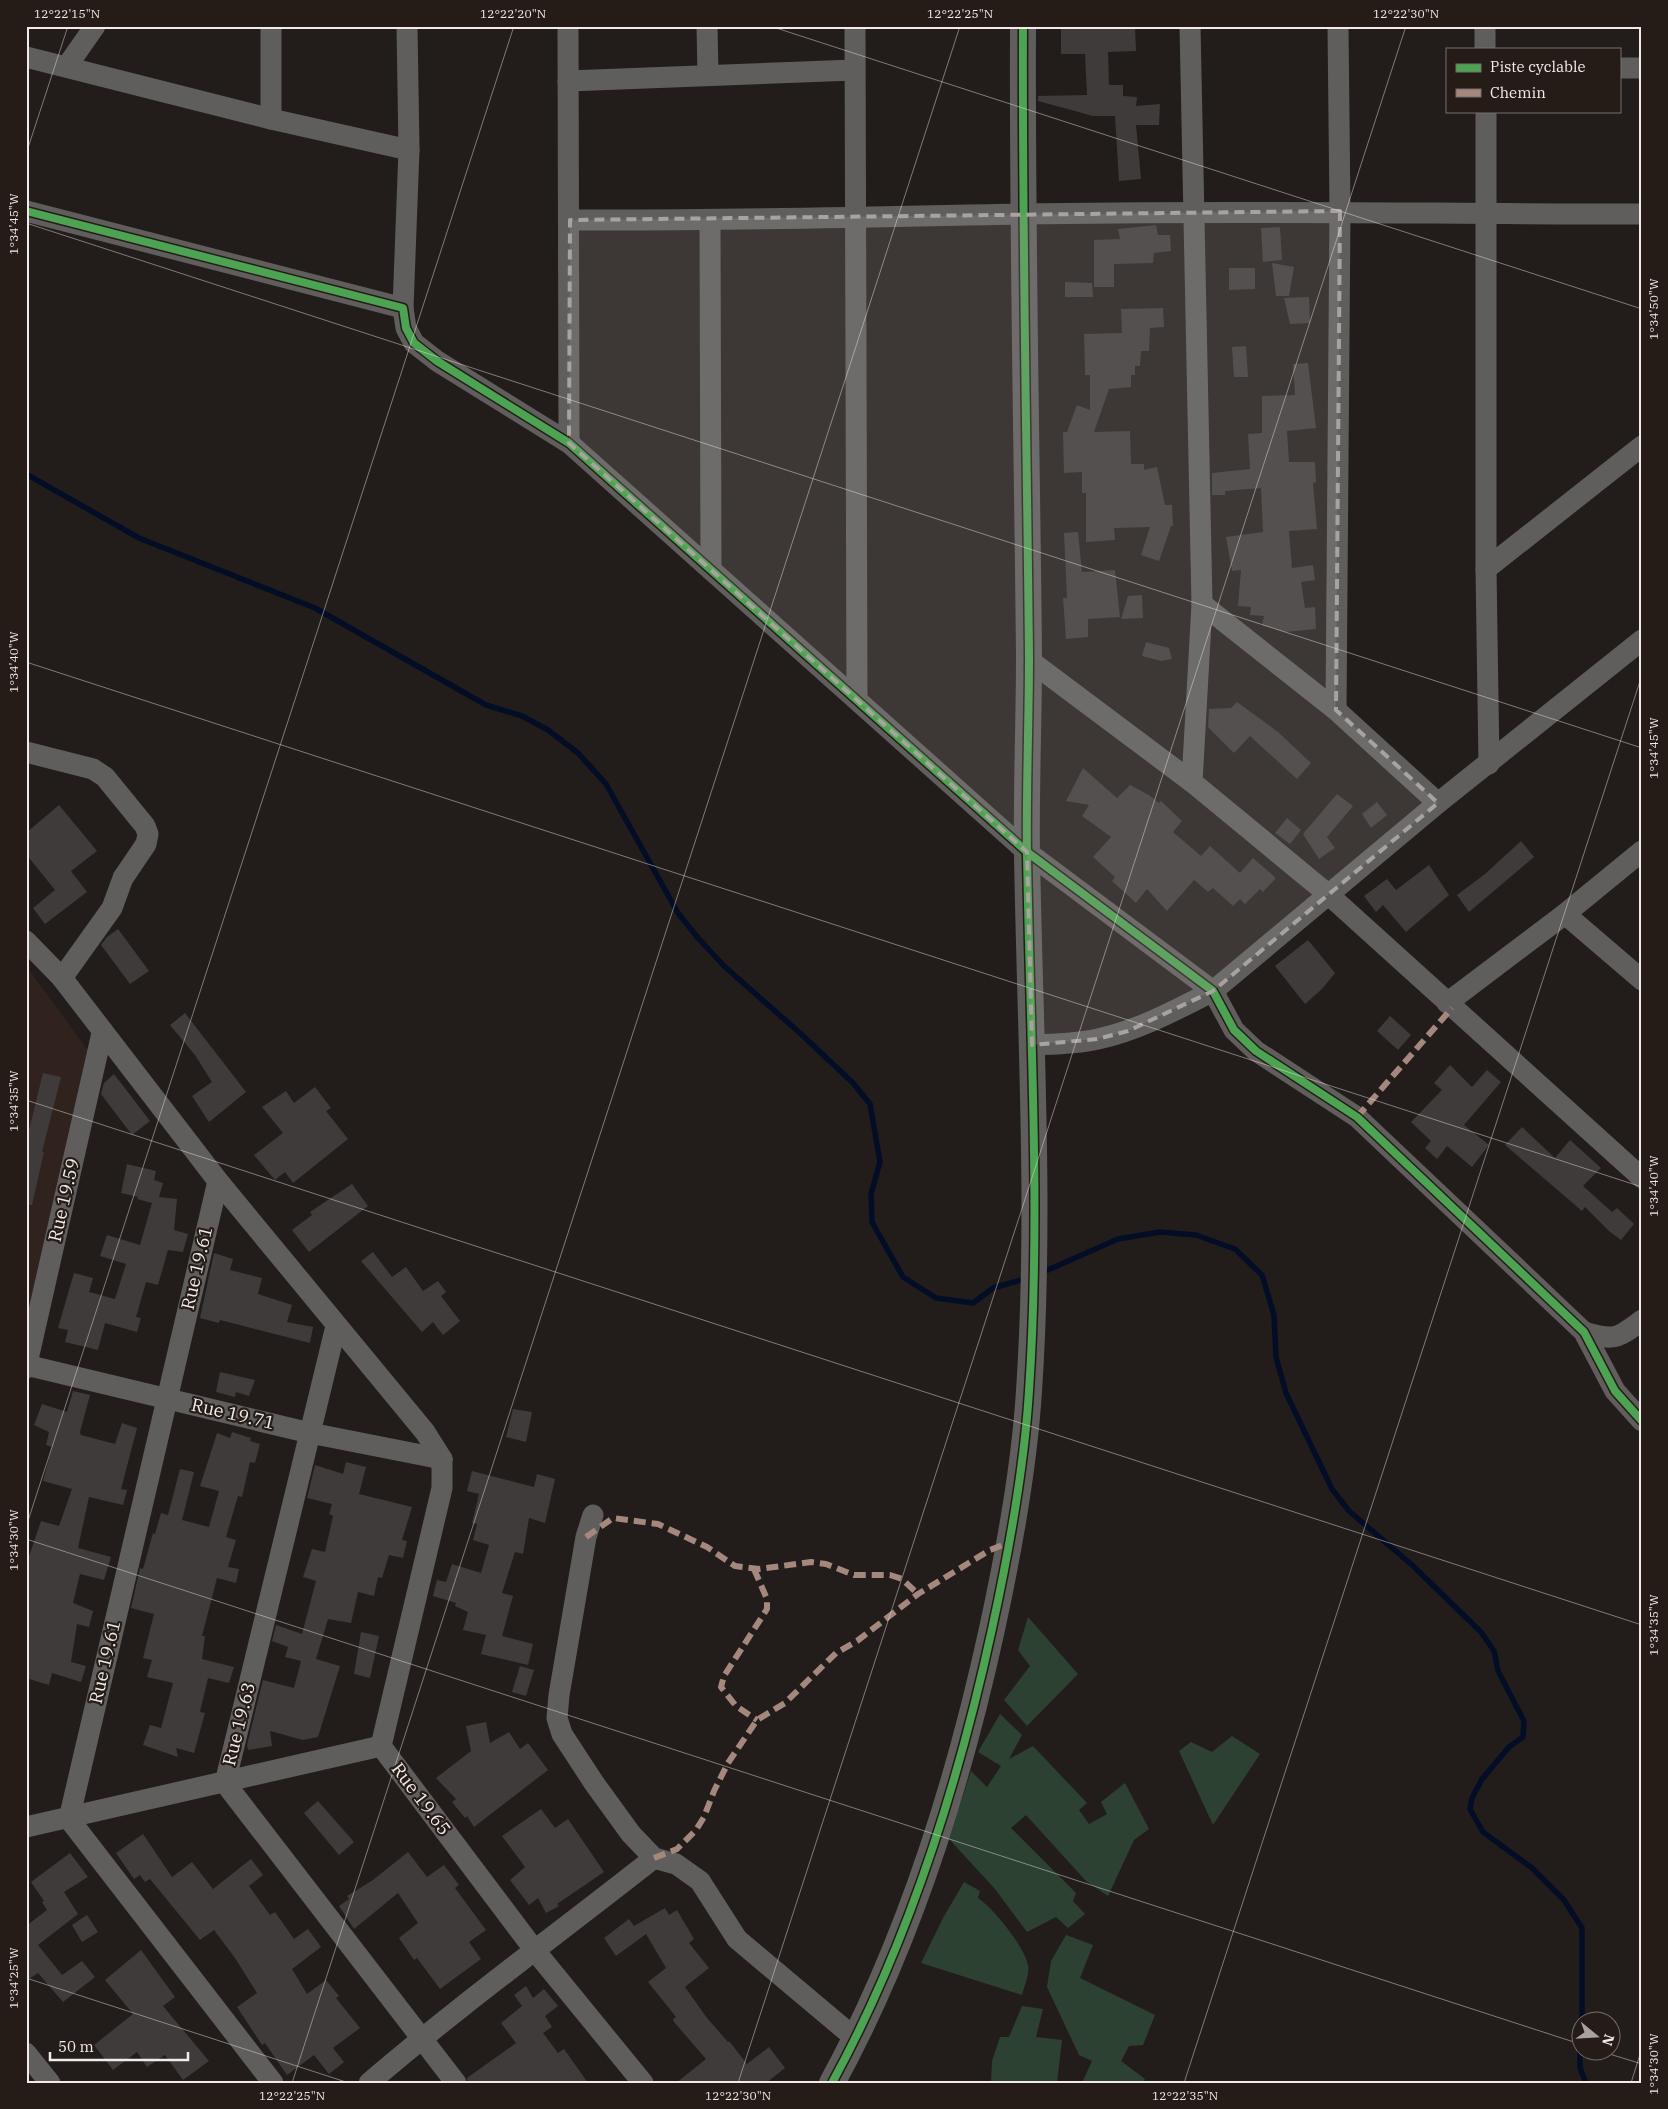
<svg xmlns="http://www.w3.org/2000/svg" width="1668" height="2109" font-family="'IBM Plex Serif',serif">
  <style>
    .built { fill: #30221c }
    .green { fill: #2d4132 }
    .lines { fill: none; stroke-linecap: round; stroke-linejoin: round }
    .stream { stroke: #040d26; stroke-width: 5.5 }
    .building { fill: #3f3b3b }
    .minor { stroke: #605e5d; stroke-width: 21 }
    .tertiary { stroke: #605e5d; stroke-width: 26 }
    .quiet { stroke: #a5887d; stroke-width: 6; stroke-dasharray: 12 6; stroke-linecap: butt }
    .cycleway-casing { stroke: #251c18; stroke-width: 11 }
    .cycleway { stroke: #4ca352; stroke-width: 8 }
    .marked { fill: #a9a3a0; fill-opacity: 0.2; stroke: #a9a3a0; stroke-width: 4; stroke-dasharray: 10 6; stroke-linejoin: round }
    .ticks { fill: none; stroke: #f2ebe8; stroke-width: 1; stroke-opacity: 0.45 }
    .labels { text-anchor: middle; stroke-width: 4.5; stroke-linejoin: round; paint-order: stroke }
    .street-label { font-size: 18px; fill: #f2ebe8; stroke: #251c18 }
    .neatline { fill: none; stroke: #f2ebe8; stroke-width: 2 }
    .ticks-label { font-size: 12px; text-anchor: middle; fill: #f2ebe8 }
  </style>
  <rect width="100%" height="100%" fill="#221d1b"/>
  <!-- built -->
  <polygon class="built" points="26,966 90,1053 26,1327"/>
  <!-- green -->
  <g class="green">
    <polygon points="1028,1617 1078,1674 1027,1726 1004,1700 1030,1666 1018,1650"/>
    <polygon points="1000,1714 1022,1735 1009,1759 1033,1746 1087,1803 1079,1810 1089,1824 1107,1814 1101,1802 1125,1783 1149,1829 1134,1840 1108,1896 1086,1881 1026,1815 1011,1828 1076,1893 1073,1901 1085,1914 1068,1928 1056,1917 1027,1932 995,1889 949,1839 971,1771 987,1787 1001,1766 978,1752"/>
    <polygon points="1232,1736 1260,1754 1213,1825 1179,1751 1191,1742 1212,1752"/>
    <path d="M964 1882 980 1891 978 1898C994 1909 1024 1946 1028 1965 1030 1973 1024 1987 1022 1995L921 1963 943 1918Z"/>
    <polygon points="1066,1935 1093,1945 1080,1978 1155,2015 1143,2045 1129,2046 1121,2061 1145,2079 1142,2083 1082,2083 1092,2061 1079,2055 1047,1987 1051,1961"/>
    <polygon points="1022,2006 1043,2009 1036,2037 1062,2040 1057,2083 991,2083 992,2061 1000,2037 1009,2037"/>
  </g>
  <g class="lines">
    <!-- stream -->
    <g class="stream">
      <polyline points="26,474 139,538 315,608 486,705 522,716 548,730 578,753 606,784 678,913 698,938 724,966 801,1034 853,1083 870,1104 880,1162 871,1194 872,1222 903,1277 936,1298 973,1303 993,1288 1028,1278"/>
      <polyline points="1041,1273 1118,1239 1160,1232 1196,1235 1235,1249 1262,1275 1274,1315 1276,1357 1286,1393 1332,1489 1349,1511 1412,1565 1481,1632 1494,1651 1498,1671 1524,1721 1523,1737 1509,1747 1482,1779 1472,1798 1470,1809 1483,1832 1532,1868 1564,1900 1582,1928 1582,2022"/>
      <polyline points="1580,2050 1580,2068 1586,2083"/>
    </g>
  </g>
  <!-- building -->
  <g class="building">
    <polygon points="1135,27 1136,51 1108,52 1109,85 1123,85 1123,96 1137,97 1136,106 1160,104 1159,125 1136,125 1141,179 1119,181 1115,116 1093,116 1038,101 1038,96 1087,95 1085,54 1061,54 1061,29"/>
    <polygon points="1156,225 1158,235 1170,235 1171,251 1154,253 1153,263 1114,264 1114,287 1094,287 1094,240 1120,239 1118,229"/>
    <polygon points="1280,227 1282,260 1263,262 1261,228"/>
    <polygon points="1272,263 1294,267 1289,296 1276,296"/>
    <polygon points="1229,268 1255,268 1255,289 1229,290"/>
    <polygon points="1065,282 1092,283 1093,297 1065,297"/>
    <polygon points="1309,297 1310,323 1290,324 1284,298"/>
    <polygon points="1163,308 1164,327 1150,328 1149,351 1141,351 1140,366 1135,366 1135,375 1131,375 1131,387 1109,389 1094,432 1130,431 1131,464 1144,464 1144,470 1157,467 1165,505 1172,505 1173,526 1171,526 1159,561 1141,555 1150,527 1114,528 1115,540 1086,542 1086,493 1082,493 1082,472 1064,473 1063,432 1067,432 1077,405 1090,410 1090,375 1085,375 1085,369 1084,334 1122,333 1121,309"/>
    <polygon points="1246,346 1248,377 1234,377 1232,347"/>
    <polygon points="1308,363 1316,428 1287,431 1289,462 1315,462 1316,482 1313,483 1317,529 1289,531 1292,568 1313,565 1315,580 1301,582 1305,608 1315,607 1316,629 1286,632 1262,625 1264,616 1250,615 1251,607 1238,606 1241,570 1232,571 1226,537 1263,532 1261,488 1225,491 1225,495 1212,495 1212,473 1250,469 1248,434 1262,433 1262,396 1295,395 1293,364"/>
    <polygon points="1078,532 1082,572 1115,570 1120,617 1088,619 1088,637 1066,639 1063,598 1067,598 1064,533"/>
    <polygon points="1142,595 1143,618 1121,619 1128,596"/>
    <polygon points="1146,642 1169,648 1172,659 1161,661 1142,656"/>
    <polygon points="1237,702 1278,732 1311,763 1297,779 1250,736 1234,753 1208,727 1209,709 1231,708"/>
    <polygon points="1083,768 1117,798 1130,785 1149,795 1159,803 1161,801 1182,821 1173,832 1201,856 1210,846 1240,873 1253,858 1276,878 1263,892 1260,889 1245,904 1240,899 1233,906 1213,888 1208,892 1194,880 1167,911 1147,889 1136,903 1112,881 1115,877 1093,857 1111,837 1082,816 1089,805 1066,801"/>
    <polygon points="1337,794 1353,806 1327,837 1335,848 1319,859 1303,834"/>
    <polygon points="1377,802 1387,815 1371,828 1362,814"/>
    <polygon points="59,805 97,851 71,871 87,892 45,924 33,908 55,890 26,854 26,833"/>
    <polygon points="1287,818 1301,830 1290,844 1275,833"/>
    <polygon points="1521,841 1534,857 1469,912 1457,895 1485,874"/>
    <polygon points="1429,865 1449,895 1406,932 1383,905 1376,912 1364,896 1387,879 1396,890"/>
    <polygon points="118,929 149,971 130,984 101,945 107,937"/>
    <polygon points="1308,940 1335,973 1322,989 1305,1004 1275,966"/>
    <polygon points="185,1013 246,1092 209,1122 192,1096 212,1082 195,1055 170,1025"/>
    <polygon points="1390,1016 1411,1035 1398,1050 1377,1031"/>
    <polygon points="1450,1065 1472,1087 1487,1070 1501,1082 1464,1125 1489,1145 1472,1167 1447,1146 1437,1159 1425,1148 1431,1141 1411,1122 1442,1090 1434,1083"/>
    <polygon points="43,1073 61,1077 42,1152 44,1152 32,1205 26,1205 26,1142"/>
    <polygon points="114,1074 150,1121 132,1135 101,1094 104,1083"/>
    <polygon points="315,1087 331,1108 326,1111 348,1139 293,1183 285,1172 275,1180 254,1155 283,1133 262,1107 286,1091 294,1103"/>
    <polygon points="1522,1127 1555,1158 1570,1140 1601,1168 1583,1186 1612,1212 1617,1208 1634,1224 1621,1240 1609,1231 1585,1207 1582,1211 1505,1145"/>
    <polygon points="127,1164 156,1171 154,1180 163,1183 159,1197 177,1199 174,1230 188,1234 183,1252 168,1250 158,1285 146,1282 136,1317 141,1318 137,1332 105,1323 98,1350 65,1342 68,1330 58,1328 74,1273 93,1278 89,1292 115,1299 126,1264 100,1256 107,1235 140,1245 152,1203 137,1199 138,1197 121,1193"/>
    <polygon points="352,1184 368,1206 309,1252 292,1230 312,1215 310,1212"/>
    <polygon points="373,1252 392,1277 406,1267 423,1291 438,1281 446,1292 441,1296 460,1321 443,1335 433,1322 422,1332 361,1261"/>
    <polygon points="214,1253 233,1259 230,1270 262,1278 258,1294 292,1305 287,1322 313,1327 310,1343 220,1320 219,1323 200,1318"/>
    <polygon points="220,1372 255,1380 249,1396 236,1392 235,1397 216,1392"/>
    <polygon points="73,1391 90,1395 80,1432 81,1435 115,1444 122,1423 137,1428 121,1489 127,1490 123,1505 89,1497 78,1548 111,1557 104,1580 80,1574 73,1603 93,1611 89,1627 77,1624 71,1662 86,1666 81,1682 52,1673 49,1685 26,1678 26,1565 41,1521 59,1526 72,1489 43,1481 52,1447 46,1445 49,1432 34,1425 42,1404 67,1412"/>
    <polygon points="513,1409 532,1412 526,1442 506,1437"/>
    <polygon points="232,1432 251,1438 250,1441 260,1444 255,1463 250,1462 242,1497 238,1496 226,1537 236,1540 228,1567 239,1569 236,1583 217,1578 202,1636 205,1636 202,1659 234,1667 229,1683 208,1678 200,1712 205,1713 194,1753 176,1748 178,1757 143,1745 150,1725 161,1728 173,1683 147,1677 152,1660 143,1658 154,1614 131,1608 140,1568 143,1569 153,1533 155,1534 161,1513 168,1515 180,1469 194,1472 182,1520 209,1527 219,1491 200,1486 217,1433 230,1438"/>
    <polygon points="346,1462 366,1467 359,1494 412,1507 402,1540 407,1541 403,1558 389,1555 382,1578 378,1577 374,1596 358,1592 351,1623 328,1619 316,1659 340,1666 318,1737 303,1740 270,1731 272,1746 248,1750 247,1745 263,1680 294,1688 301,1661 285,1657 288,1647 272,1641 276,1625 302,1634 316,1581 303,1577 312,1549 325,1552 333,1516 329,1514 332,1504 307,1498 315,1465 343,1474"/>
    <polygon points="472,1471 534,1487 537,1474 555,1479 545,1523 529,1518 523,1554 515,1552 502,1593 513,1596 502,1636 533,1644 528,1665 481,1654 486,1635 463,1630 468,1612 455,1606 456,1603 433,1596 437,1580 446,1582 452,1564 481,1573 489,1545 473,1540 477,1524 472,1523 479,1494 467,1491"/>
    <polygon points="361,1632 379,1636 370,1678 354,1674"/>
    <polygon points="520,1666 534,1670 526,1696 512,1692"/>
    <polygon points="486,1722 490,1743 509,1732 520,1749 528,1743 548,1770 474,1827 467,1816 465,1818 452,1802 456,1799 436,1778 471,1751 466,1726"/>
    <polygon points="318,1801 354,1842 339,1855 304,1813"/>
    <polygon points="541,1809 555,1828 568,1819 604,1872 557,1904 559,1906 546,1913 538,1898 529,1905 510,1880 525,1867 502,1836"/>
    <polygon points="143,1834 172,1877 192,1862 213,1889 251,1859 263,1875 249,1886 270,1915 275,1912 294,1939 308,1929 321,1947 292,1969 307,1994 326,1980 339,1996 336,1998 360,2028 333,2048 344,2062 329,2074 314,2055 287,2075 265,2043 262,2045 237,2007 257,1993 235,1958 214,1930 200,1940 150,1879 145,1882 140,1875 134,1879 116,1853"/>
    <polygon points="408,1852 427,1877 444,1865 459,1885 455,1888 486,1930 469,1942 481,1959 440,1989 417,1958 414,1960 399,1938 418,1923 398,1893 354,1929 339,1906 349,1899 347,1896 373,1880"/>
    <polygon points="70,1853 88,1877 64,1892 78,1914 38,1945 62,1975 82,1961 95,1977 63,2002 38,1973 26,1981 26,1926 47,1910 42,1902 44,1901 31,1882"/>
    <polygon points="665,1908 669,1915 677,1910 694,1939 689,1943 709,1968 685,1987 707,2018 728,2042 729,2041 747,2064 769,2047 785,2068 766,2083 676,2083 706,2059 674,2022 673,2019 676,2017 648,1982 666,1968 646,1934 616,1956 604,1938 629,1919 634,1926"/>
    <polygon points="87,1915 98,1932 82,1942 72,1925"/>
    <polygon points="141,1950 175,1997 163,2006 209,2061 183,2080 165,2055 147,2067 137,2052 113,2070 94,2045 133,2014 105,1980"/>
    <polygon points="526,1986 533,1998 544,1989 558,2006 545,2016 552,2027 543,2033 558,2053 564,2049 588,2083 468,2083 467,2078 516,2043 501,2023 522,2006 514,1995"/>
  </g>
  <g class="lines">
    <!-- minor -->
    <g class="minor">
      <polyline points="271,26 271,119"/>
      <polyline points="568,26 569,443"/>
      <polyline points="707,26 708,75"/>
      <polyline points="855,26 857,699"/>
      <polyline points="1190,26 1202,604 1192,782"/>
      <polyline points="1485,49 1485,26"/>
      <polyline points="26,57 271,119 409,150"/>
      <polyline points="67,66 95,26"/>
      <polyline points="1619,68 1642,68"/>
      <polyline points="568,81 854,70"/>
      <polyline points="1486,111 1486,569 1489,764"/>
      <polyline points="26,211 403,308 406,328 414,343 437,361 569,443 1027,852 1213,991 1234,1030 1256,1051 1357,1117 1584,1332 1615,1391 1642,1421"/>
      <path d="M570 220C721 221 871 217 1022 214 1229 210 1435 214 1642 214"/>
      <polyline points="710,221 711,570"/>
      <polyline points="403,308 409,150 407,26"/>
      <polyline points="1486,569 1642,446"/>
      <polyline points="1202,604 1336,710 1438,803"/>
      <polyline points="1029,660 1192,782 1329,895 1642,1178"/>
      <polyline points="1336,710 1340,211 1338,26"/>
      <polyline points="26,752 93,769 105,777 145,826 148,834 146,844 123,878 112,908 62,978"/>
      <polyline points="1565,914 1642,980"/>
      <polyline points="26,941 62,978 218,1181 425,1432 442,1459"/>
      <polyline points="1447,1003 1565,914 1642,851"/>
      <path d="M1032 1045C1054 1044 1077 1044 1098 1039 1139 1030 1176 1010 1213 991L1438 803 1642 640"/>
      <polyline points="218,1181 69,1819 273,2083"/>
      <polyline points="336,1326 225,1783 456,2083"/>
      <path d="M1584 1332C1615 1341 1617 1339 1642 1320"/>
      <polyline points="26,1365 310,1433 442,1459"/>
      <polyline points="26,1368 102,1033"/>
      <polyline points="442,1459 442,1488 381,1746 536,1952 643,2083"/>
      <polyline points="593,1515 586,1537 559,1695 557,1718 562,1734 594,1783 631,1834 654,1858 676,1864 700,1881 737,1939 856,2039"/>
      <polyline points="26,1827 381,1746"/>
      <polyline points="26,2053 50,2083"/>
      <path d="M369 2083C461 2004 559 1933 654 1858"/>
    </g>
    <!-- tertiary -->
    <path class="tertiary" d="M832 2083C909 1942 958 1785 992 1629 1009 1551 1024 1471 1029 1391 1041 1213 1030 1034 1027 855 1026 789 1029 723 1029 656 1027 446 1022 236 1023 26"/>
    <!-- quiet -->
    <g class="quiet">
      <polyline points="1357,1117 1452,1008"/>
      <polyline points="586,1537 613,1518 658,1524 707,1547 735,1566 759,1569 811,1562 826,1564 854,1575 890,1575 902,1579 918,1594"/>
      <polyline points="754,1569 767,1599 767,1609 724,1676 721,1687 736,1706 757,1720"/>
      <polyline points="654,1858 677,1849 696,1830 704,1817 714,1791 728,1763 757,1720 785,1703 836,1653 857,1641 918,1594 990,1550 1003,1545 1008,1554"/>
    </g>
    <defs>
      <g id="cycleway">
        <polyline points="26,211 403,308 406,328 414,343 437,361 569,443 1027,852 1213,991 1234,1030 1256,1051 1357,1117 1584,1332 1615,1391 1642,1421"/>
        <path d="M832 2083C909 1942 958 1785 992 1629 1009 1551 1024 1471 1029 1391 1041 1213 1030 1034 1027 855 1026 789 1029 723 1029 656 1027 446 1022 236 1023 26"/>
      </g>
    </defs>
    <!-- cycleway casing -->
    <use href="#cycleway" class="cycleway-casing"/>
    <!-- cycleway -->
    <use href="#cycleway" class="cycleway"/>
  </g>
  <!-- marked area -->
  <path class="marked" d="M1340 211 1336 710 1438 803 1213 991 1128 1031 1097 1039 1032 1045 1027 852 569 443 570 220Z"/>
  <!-- ticks -->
  <path class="ticks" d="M770 26 1642 309M26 154 68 26M26 223 1642 748M26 662 1642 1187M26 1100 1642 1625M26 1527 514 26M26 1539 1580 2044M26 1978 349 2083M1603 2052 1642 2064M292 2083 960 26M738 2083 1406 26M1184 2083 1642 675M1631 2083 1642 2048"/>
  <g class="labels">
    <!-- street labels -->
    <g class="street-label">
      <text transform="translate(64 1200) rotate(-77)" y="6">Rue 19.59</text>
      <text transform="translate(197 1268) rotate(-77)" y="6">Rue 19.61</text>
      <text transform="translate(233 1414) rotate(13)" y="6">Rue 19.71</text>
      <text transform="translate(105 1662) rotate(-77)" y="6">Rue 19.61</text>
      <text transform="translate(239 1724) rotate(-76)" y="6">Rue 19.63</text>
      <text transform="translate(421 1799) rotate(53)" y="6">Rue 19.65</text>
    </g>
  </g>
  <!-- border -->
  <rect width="1668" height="2109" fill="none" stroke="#251c18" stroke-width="55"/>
  <!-- legend -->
  <rect x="1446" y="48" width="175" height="65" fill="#251c18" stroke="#776f6b"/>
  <rect x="1456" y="64" width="25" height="8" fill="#4ca352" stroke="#776f6b"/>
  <text x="1490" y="72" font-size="15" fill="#f2ebe8">Piste cyclable</text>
  <rect x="1456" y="89" width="25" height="8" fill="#a5887d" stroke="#776f6b"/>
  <text x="1490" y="98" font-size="15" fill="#f2ebe8">Chemin</text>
  <!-- north arrow -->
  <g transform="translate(1596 2036) rotate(108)"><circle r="24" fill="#251c18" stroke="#776f6b"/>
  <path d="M0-4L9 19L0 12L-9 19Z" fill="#a9a3a0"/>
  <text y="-8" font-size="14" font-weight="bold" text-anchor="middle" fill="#f2ebe8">N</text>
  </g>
  <!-- scale -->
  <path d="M50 2052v8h138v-8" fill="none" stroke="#f2ebe8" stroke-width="2.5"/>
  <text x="58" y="2052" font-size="15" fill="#f2ebe8" stroke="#251c18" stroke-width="4" paint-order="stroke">50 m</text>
  <rect x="28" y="28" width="1612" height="2054" class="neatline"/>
  <g class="ticks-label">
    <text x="67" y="18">12°22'15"N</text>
    <text x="513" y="18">12°22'20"N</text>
    <text x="960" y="18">12°22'25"N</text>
    <text x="1406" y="18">12°22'30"N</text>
    <text transform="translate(14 224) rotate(-90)" y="4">1°34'45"W</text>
    <text transform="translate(1654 309) rotate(-90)" y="4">1°34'50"W</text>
    <text transform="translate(14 662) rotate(-90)" y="4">1°34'40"W</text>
    <text transform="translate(1654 748) rotate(-90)" y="4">1°34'45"W</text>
    <text transform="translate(14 1101) rotate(-90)" y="4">1°34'35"W</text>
    <text transform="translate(1654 1186) rotate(-90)" y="4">1°34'40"W</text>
    <text transform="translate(14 1540) rotate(-90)" y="4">1°34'30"W</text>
    <text transform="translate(1654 1625) rotate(-90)" y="4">1°34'35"W</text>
    <text transform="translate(14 1978) rotate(-90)" y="4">1°34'25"W</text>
    <text transform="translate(1654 2064) rotate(-90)" y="4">1°34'30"W</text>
    <text x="292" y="2100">12°22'25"N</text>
    <text x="738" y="2100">12°22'30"N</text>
    <text x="1185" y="2100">12°22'35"N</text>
  </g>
</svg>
